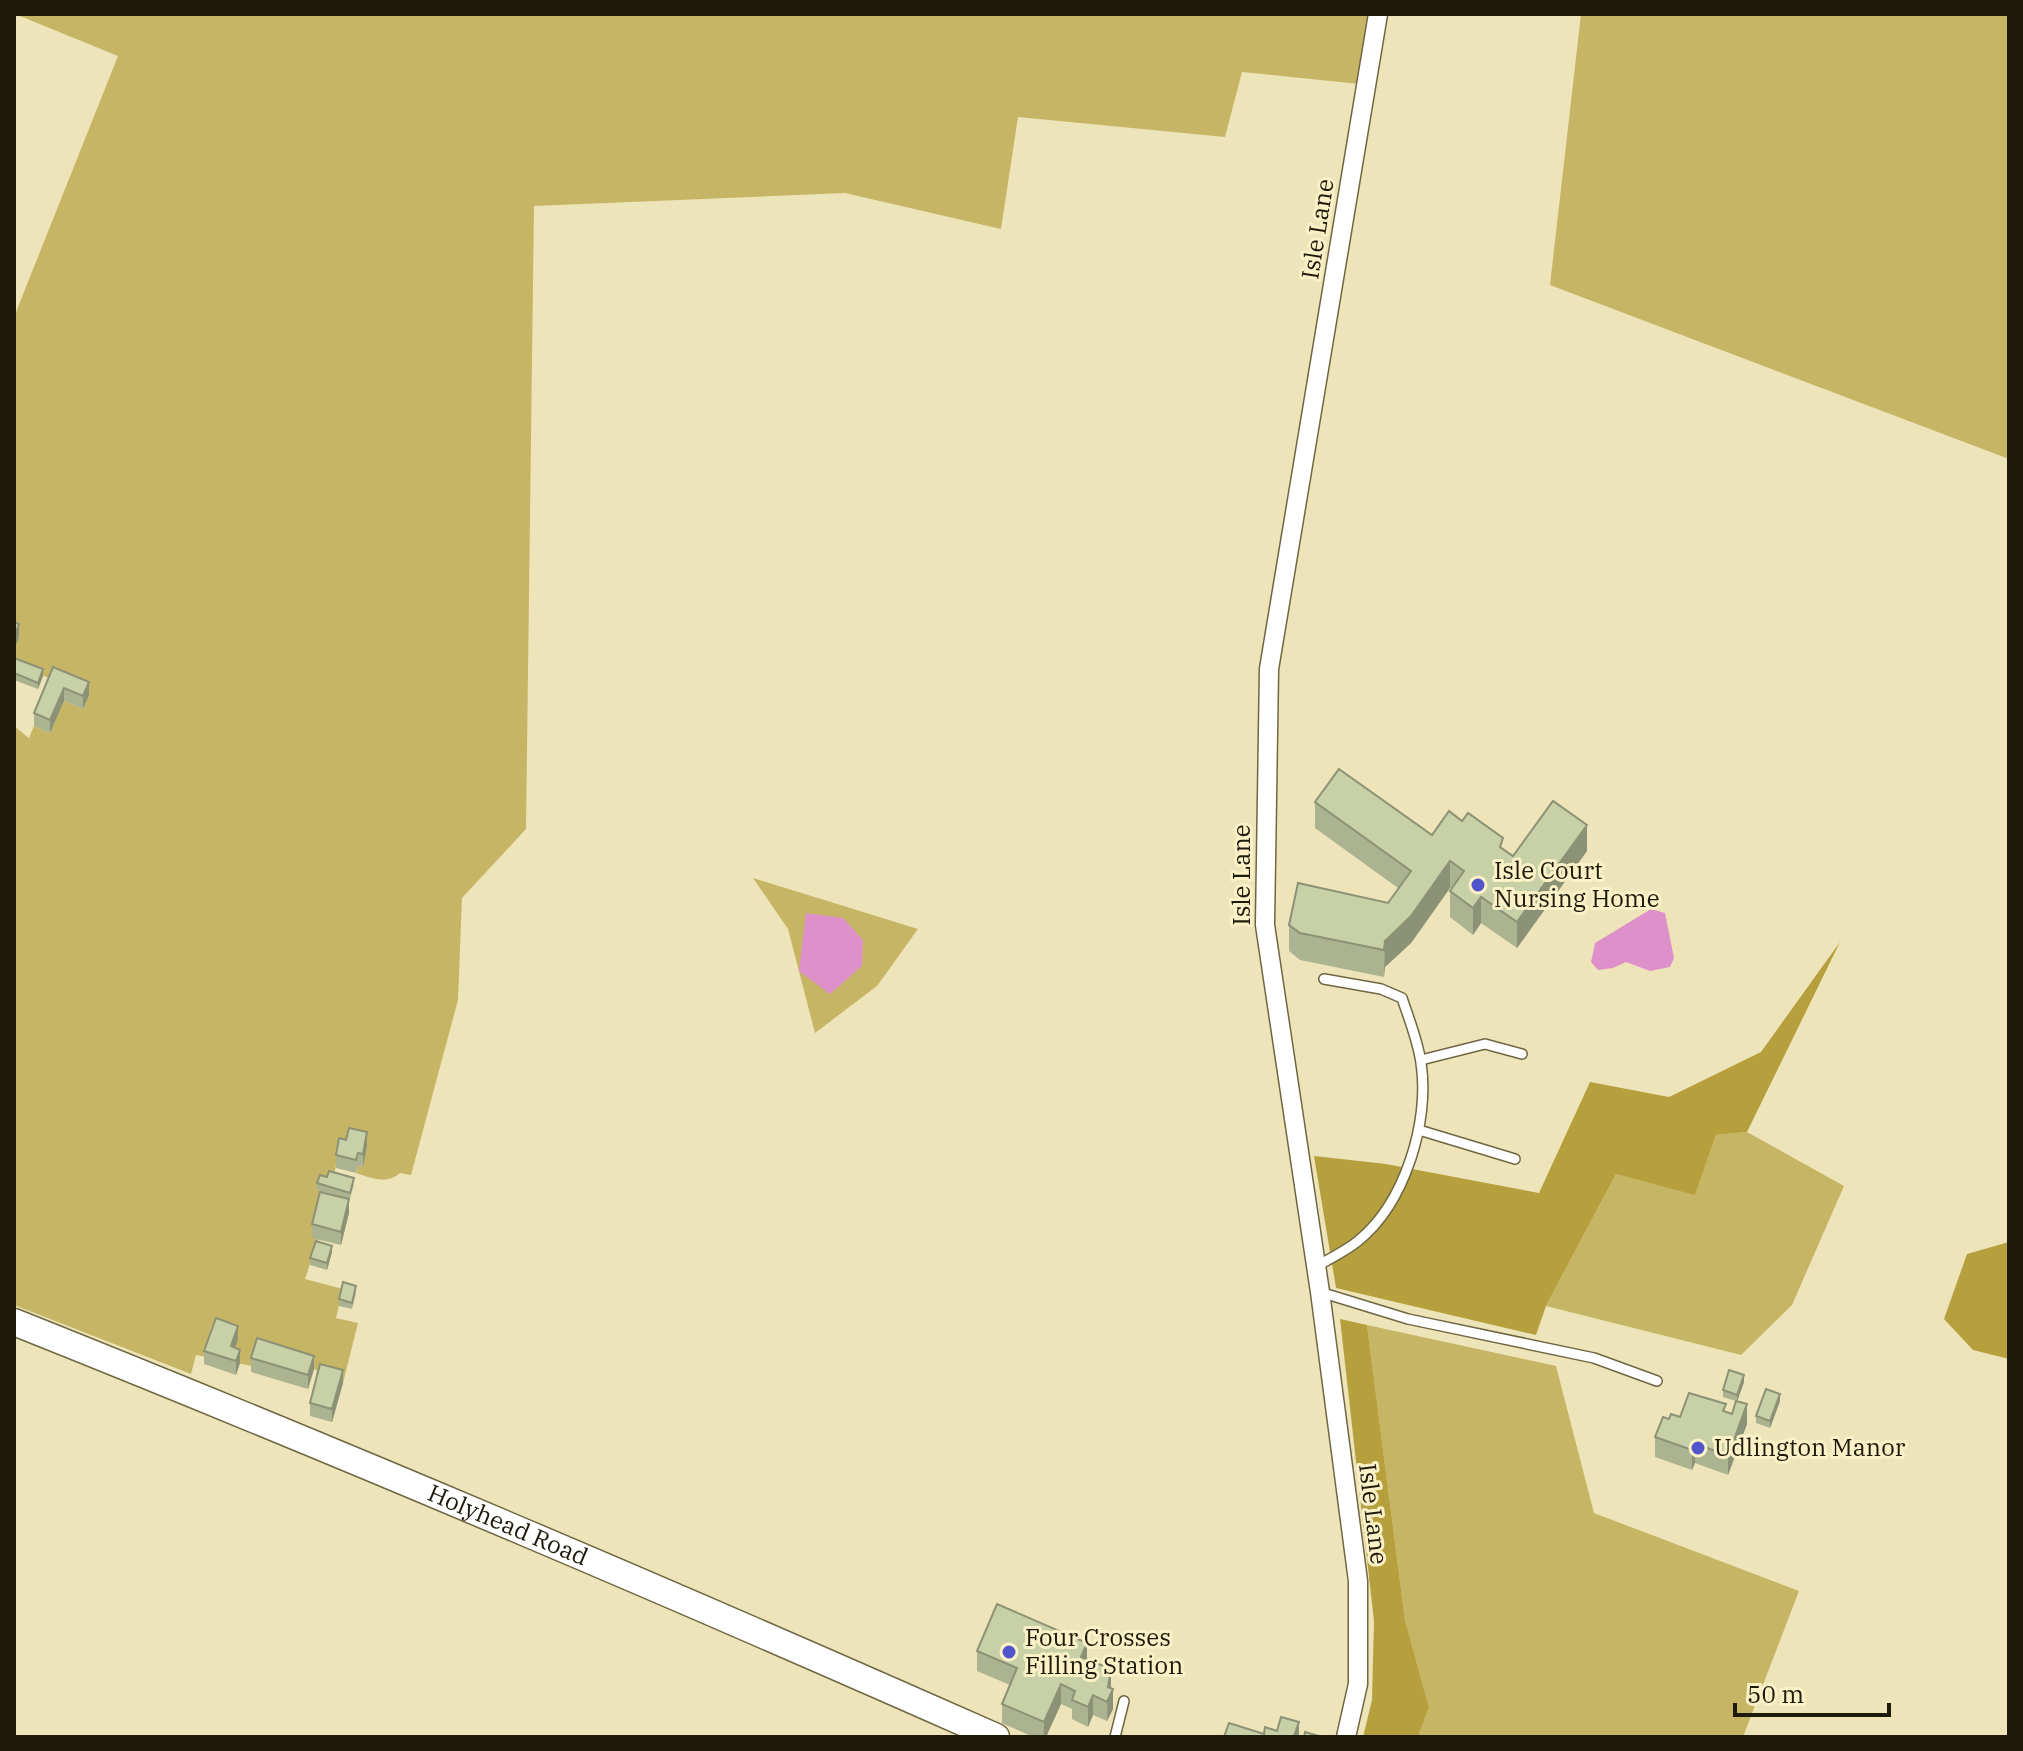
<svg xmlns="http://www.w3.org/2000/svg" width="2023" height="1751" font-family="'IBM Plex Serif',serif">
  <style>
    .green { fill: #c7b566 }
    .forest { fill: #b6a03d }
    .water { fill: #de90ca }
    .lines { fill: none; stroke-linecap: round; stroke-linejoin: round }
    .lane-casing { stroke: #6f6741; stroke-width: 12 }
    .street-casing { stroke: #6f6741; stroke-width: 21 }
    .secondary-casing { stroke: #6f6741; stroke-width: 29 }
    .lane { stroke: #fff; stroke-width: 9 }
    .street { stroke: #fff; stroke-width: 18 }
    .secondary { stroke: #fff; stroke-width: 26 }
    .wall { fill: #acb390 }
    .shaded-wall { fill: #8c9275 }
    .building { fill: #c8d0a7; stroke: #8c9275; stroke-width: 2 }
    .poi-dot { fill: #5155cb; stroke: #fbf1c7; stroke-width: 3 }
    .labels { text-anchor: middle; stroke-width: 6; stroke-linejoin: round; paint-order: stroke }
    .street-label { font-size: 24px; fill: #1e1a0a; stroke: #fbf1c7 }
    .poi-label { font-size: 24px; fill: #1e1a0a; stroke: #fbf1c7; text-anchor: start }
  </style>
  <rect width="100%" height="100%" fill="#eee4ba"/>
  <!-- green -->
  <g class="green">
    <path d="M15 14H1369L1359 84 1242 72 1225 137 1018 117 1001 229 845 193 534 206 526 829 462 898 458 1000 411 1175 400 1173C386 1185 372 1178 356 1173L358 1166 362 1167 339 1152 333 1179 318 1190 325 1192 312 1237 318 1239 305 1279 343 1289 336 1318 358 1323 343 1383 316 1376 317 1370 257 1352 252 1366 196 1355 191 1374 14 1305V726L29 738 34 726 50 733 64 701 83 709 88 695 14 663V317L118 56Z"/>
    <polygon points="1581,14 2009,14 2009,459 1550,285"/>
    <polygon points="753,878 918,929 877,986 815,1033 788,929"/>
    <polygon points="1747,1132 1844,1186 1792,1305 1741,1355 1546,1306 1616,1174 1695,1194 1716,1135"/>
    <polygon points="1367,1325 1556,1366 1594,1513 1799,1591 1743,1737 1418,1737 1429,1707 1405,1620"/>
  </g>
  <!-- forest -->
  <g class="forest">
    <polygon points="1840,942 1747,1132 1716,1135 1695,1195 1616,1174 1546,1306 1536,1335 1336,1288 1314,1156 1386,1164 1539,1193 1590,1082 1669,1097 1761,1052"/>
    <polygon points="2009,1242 2009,1359 1973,1350 1944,1319 1967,1254"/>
    <polygon points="1340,1319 1367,1325 1405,1620 1429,1707 1418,1737 1363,1737 1372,1700 1374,1621"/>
  </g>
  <!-- water -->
  <g class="water">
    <polygon points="1651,909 1665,913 1674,958 1670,967 1650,971 1626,962 1613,968 1598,970 1591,962 1595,943"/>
    <polygon points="806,913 843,918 863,940 862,966 830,994 799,971"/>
  </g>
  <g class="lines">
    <defs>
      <g id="lane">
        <polyline points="1421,1060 1485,1044 1522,1054"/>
        <polyline points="1419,1130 1515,1159"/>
        <path d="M1316 1267C1330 1258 1346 1251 1358 1241 1405 1203 1430 1121 1421 1063 1418 1041 1409 1019 1402 998L1381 989 1324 979"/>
        <polyline points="1320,1292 1408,1319 1594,1358 1657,1381"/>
        <polyline points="1115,1737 1124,1701"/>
      </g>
      <polyline id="street" points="1346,1737 1358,1684 1358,1581 1320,1292 1265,925 1269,669 1378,14"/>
      <g id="secondary">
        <path id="s1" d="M14 1322C345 1454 671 1593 996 1737"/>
      </g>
    </defs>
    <!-- lane casing -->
    <use href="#lane" class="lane-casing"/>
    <!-- street casing -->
    <use href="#street" class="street-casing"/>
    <!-- secondary casing -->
    <use href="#secondary" class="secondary-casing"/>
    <!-- lane -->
    <use href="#lane" class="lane"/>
    <!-- street -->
    <use href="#street" class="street"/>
    <!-- secondary -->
    <use href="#secondary" class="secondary"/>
  </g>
  <!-- wall -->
  <g class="wall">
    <polygon points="14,658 43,676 38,689 14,680"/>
    <polygon points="53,667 89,695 83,709 64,701 50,733 34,726 34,713"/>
    <polygon points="1315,802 1432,835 1503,849 1513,856 1587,851 1517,948 1481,923 1473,935 1450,917 1450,891 1452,888 1450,888 1411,943 1385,967 1384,977 1300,960 1289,951 1289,925 1388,903 1398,888 1315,828"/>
    <polygon points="367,1146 363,1167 358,1166 356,1173 336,1168 336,1155"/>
    <polygon points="317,1183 354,1184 350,1199 317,1190"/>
    <polygon points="349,1213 341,1245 312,1238 312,1224"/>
    <polygon points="332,1252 327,1270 310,1265 310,1258"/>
    <polygon points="356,1293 352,1309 339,1306 339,1299"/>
    <polygon points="238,1339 235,1348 240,1363 236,1375 204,1364 204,1351"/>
    <polygon points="251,1358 314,1369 308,1389 251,1372"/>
    <polygon points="1744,1382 1737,1401 1747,1424 1728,1475 1695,1463 1692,1470 1655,1457 1655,1437 1669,1419 1726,1411 1732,1414 1736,1401 1723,1397 1723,1390"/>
    <polygon points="343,1383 332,1422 310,1416 310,1403"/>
    <polygon points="1780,1401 1770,1428 1756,1423 1756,1416"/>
    <polygon points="977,1651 1087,1659 1111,1688 1113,1709 1107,1721 1093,1715 1088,1727 1072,1719 1072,1709 1061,1704 1046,1737 1033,1737 1002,1723 1002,1704 1010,1685 977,1671"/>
  </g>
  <!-- shaded-wall -->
  <g class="shaded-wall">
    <polygon points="19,624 19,637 14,650 14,637"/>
    <polygon points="43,669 43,676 38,689 38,683"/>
    <polygon points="89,682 89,695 83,709 83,696"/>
    <polygon points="64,688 64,701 50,733 50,720"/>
    <polygon points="1587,825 1587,851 1517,948 1517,922"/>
    <polygon points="1450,861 1450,888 1411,943 1385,967 1384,977 1385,941"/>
    <polygon points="1481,897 1481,923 1473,935 1473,908"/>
    <polygon points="367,1132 367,1146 363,1167 363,1154"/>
    <polygon points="349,1199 349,1213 341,1245 341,1232"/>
    <polygon points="332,1246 332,1252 327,1270 327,1263"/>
    <polygon points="238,1326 238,1339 231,1360 231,1346"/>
    <polygon points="240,1350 240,1363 236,1375 236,1361"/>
    <polygon points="314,1356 314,1369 308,1389 308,1375"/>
    <polygon points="343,1370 343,1383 332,1422 332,1409"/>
    <polygon points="1744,1375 1744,1382 1737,1402 1737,1395"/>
    <polygon points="1780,1394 1780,1401 1770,1428 1770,1421"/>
    <polygon points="1747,1404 1747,1424 1728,1475 1728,1456"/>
    <polygon points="1695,1443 1695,1463 1692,1470 1692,1450"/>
    <polygon points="1087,1643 1087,1663 1081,1657"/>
    <polygon points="1111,1669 1111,1689 1113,1689 1113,1709 1107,1721 1108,1687"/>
    <polygon points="1061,1684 1061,1704 1046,1737 1044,1737 1044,1722"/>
    <polygon points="1093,1695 1093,1715 1088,1727 1088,1707"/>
    <polygon points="1299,1722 1299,1737 1294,1736"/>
  </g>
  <!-- building -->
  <g class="building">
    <polygon points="14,622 19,624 14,637"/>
    <polygon points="14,658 43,669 38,683 14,673"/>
    <polygon points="53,667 89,682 83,696 64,688 50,720 34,713"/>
    <polygon points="1339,769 1432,835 1449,811 1462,821 1468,813 1503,838 1500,847 1513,856 1553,801 1587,825 1517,922 1481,897 1473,908 1450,891 1464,871 1450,861 1411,916 1385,941 1384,950 1300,933 1289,925 1298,883 1388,903 1411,871 1315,802"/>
    <polygon points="349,1128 367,1132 363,1154 358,1153 356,1160 336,1155 339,1138 346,1140"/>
    <polygon points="329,1171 354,1178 350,1193 317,1183 320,1175 327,1177"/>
    <polygon points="320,1192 349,1199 341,1232 312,1224"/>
    <polygon points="316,1241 332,1246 327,1263 310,1258"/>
    <polygon points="343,1282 356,1286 352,1303 339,1299"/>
    <polygon points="216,1318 238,1326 231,1346 240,1350 236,1361 204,1351"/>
    <polygon points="257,1338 314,1356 308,1375 251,1358"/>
    <polygon points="320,1364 343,1370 332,1409 310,1403"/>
    <polygon points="1729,1370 1744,1375 1737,1395 1723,1390"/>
    <polygon points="1766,1389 1780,1394 1770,1421 1756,1416"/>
    <polygon points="1689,1393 1726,1404 1723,1411 1732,1414 1736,1401 1747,1404 1728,1456 1695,1443 1692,1450 1655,1437 1663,1417 1669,1419 1671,1414 1680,1417"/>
    <polygon points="997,1604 1087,1643 1081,1657 1111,1669 1108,1687 1113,1689 1107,1702 1093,1695 1088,1707 1072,1700 1075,1691 1061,1684 1044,1722 1002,1704 1017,1668 977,1651"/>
    <polygon points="1281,1717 1299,1722 1294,1736 1298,1737 1224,1737 1229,1723 1264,1734 1265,1727 1277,1731"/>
    <polygon points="1305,1732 1322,1737 1304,1737"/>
  </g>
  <!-- markers -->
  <g class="poi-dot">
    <circle cx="1478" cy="885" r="8"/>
    <circle cx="1698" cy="1448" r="8"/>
    <circle cx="1009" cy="1652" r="8"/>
  </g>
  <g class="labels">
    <!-- street labels -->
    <g class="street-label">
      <text transform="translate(1318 229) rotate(-81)" y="8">Isle Lane</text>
      <text transform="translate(1242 875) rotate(-90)" y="8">Isle Lane</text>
      <text transform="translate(1373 1514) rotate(83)" y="8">Isle Lane</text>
      <text dy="8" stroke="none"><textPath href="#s1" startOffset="534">Holyhead Road</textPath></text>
    </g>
    <!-- poi labels -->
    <g class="poi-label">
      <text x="1494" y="879">Isle Court<tspan x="1494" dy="28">Nursing Home</tspan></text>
      <text x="1714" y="1456">Udlington Manor</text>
      <text x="1025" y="1646">Four Crosses<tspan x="1025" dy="28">Filling Station</tspan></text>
    </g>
  </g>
  <!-- border -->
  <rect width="2023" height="1751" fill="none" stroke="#1e1a0a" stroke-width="32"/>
  <!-- scale -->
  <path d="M1735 1703v12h154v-12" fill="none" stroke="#1e1a0a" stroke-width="4"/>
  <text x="1747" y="1703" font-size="24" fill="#1e1a0a" stroke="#fbf1c7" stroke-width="6" paint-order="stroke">50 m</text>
</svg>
